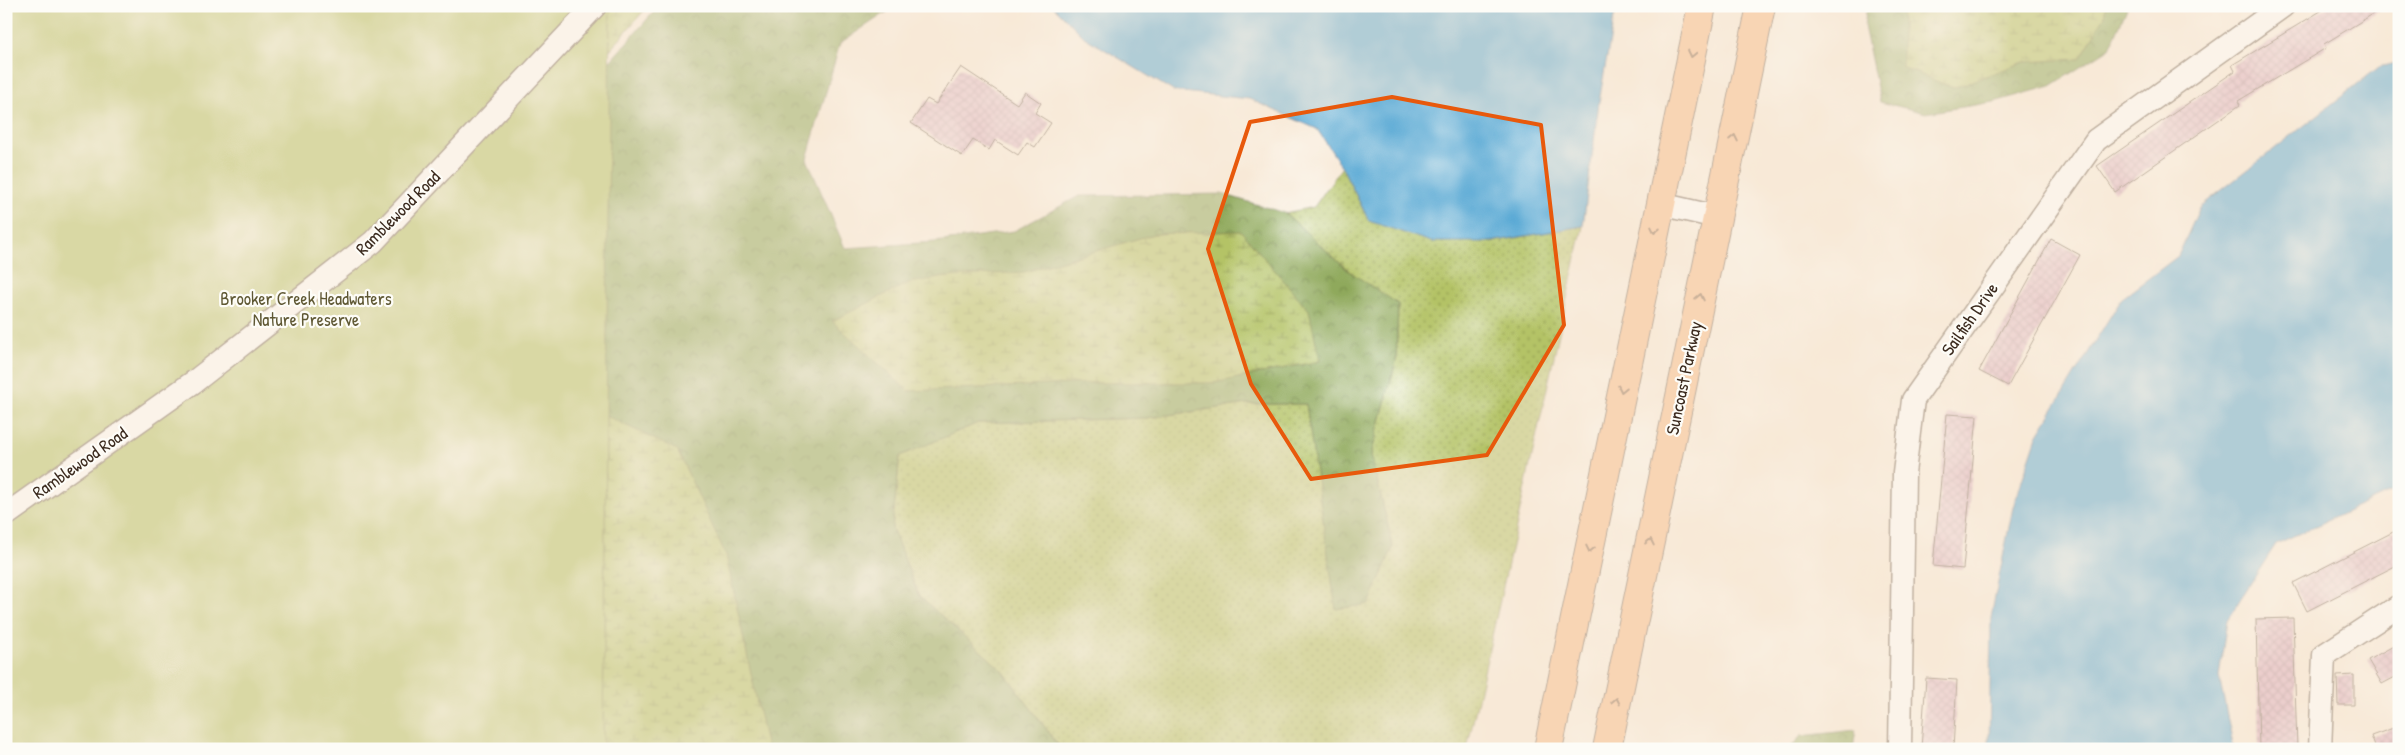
<svg xmlns="http://www.w3.org/2000/svg" width="2405" height="755" font-family="'Patrick Hand',sans-serif">
  <style>
    .grass { fill: url(#grass-dots); stroke: #787642 }
    .forest { fill: url(#forest-crowns); stroke: #656a3c }
    .wetland { fill: url(#wetland-marsh); stroke: #787642 }
    .green { fill: #b4c366; stroke: #787642 }
    .water { fill: #5baad5; stroke: #4b6a7a }
    .building { fill: url(#building-cross-hatch) }
    .lines { fill: none; stroke-linecap: round; stroke-linejoin: round }
    .minor-casing { stroke: #7d6d5f; stroke-width: 25 }
    .highway-casing { stroke: #7d6d5f; stroke-width: 30 }
    .minor { stroke: #fff; stroke-width: 22 }
    .highway { stroke: #f9bc8a; stroke-width: 28 }
    .oneway { stroke: #906c4f }
    .marked { fill: none; stroke: #e8590c; stroke-width: 4; stroke-linejoin: round }
    .labels { text-anchor: middle; stroke-width: 4.5; stroke-linejoin: round; paint-order: stroke }
    .street-label { font-size: 18px; fill: #3b2a1e; stroke: #fdfcf7 }
    .park-label { font-size: 18px; fill: #5f5834; stroke: #fdfcf7 }
  </style>
  <defs>
    <pattern id="grass-dots" width="8" height="8" patternUnits="userSpaceOnUse" patternTransform="scale(1.25)"><rect width="8" height="8" fill="#b4c366"/><path d="M2 2h.1M6 6h.1" fill="none" stroke="#949f53" stroke-width="1.8" stroke-linecap="round"/></pattern>
    <pattern id="forest-crowns" width="20" height="18" patternUnits="userSpaceOnUse" patternTransform="scale(1.25)"><rect width="20" height="18" fill="#8fa95b"/><path d="M2 6a3 3 0 1 1 6 0M12 15a3 3 0 1 1 6 0" fill="none" stroke="#768a4b"/></pattern>
    <pattern id="wetland-marsh" width="20" height="14" patternUnits="userSpaceOnUse" patternTransform="scale(1.25)"><rect width="20" height="14" fill="#b4c366"/><path d="M1 5h8M5 5V1M11 12h8M15 12V8" fill="none" stroke="#949f53"/></pattern>
    <pattern id="building-cross-hatch" width="8" height="8" patternUnits="userSpaceOnUse" patternTransform="scale(1.25)"><rect width="8" height="8" fill="#ddadc0"/><path d="M0 0l8 8M0 8l8-8" fill="none" stroke="#b48d9b"/></pattern>
  </defs>
  <rect width="100%" height="100%" fill="#fdfcf7"/>
  <filter id="ink" filterUnits="userSpaceOnUse"><feTurbulence type="fractalNoise" baseFrequency=".02" numOctaves="2"/><feDisplacementMap in="SourceGraphic" scale="10" xChannelSelector="R" yChannelSelector="G"/><feConvolveMatrix kernelMatrix="1 2 1 2 8 2 1 2 1" color-interpolation-filters="sRGB"/></filter>
  <filter id="wash" filterUnits="userSpaceOnUse"><feTurbulence type="fractalNoise" baseFrequency=".0096" numOctaves="4" result="noise"/><feDisplacementMap in="SourceGraphic" scale="20" xChannelSelector="R" yChannelSelector="G"/><feGaussianBlur stdDeviation="1.12" result="paint"/><feColorMatrix in="noise" values="0 0 0 0 0 0 0 0 0 0 0 0 0 0 0 0 0 1.4 0 .05"/><feComposite in="paint" operator="in"/></filter>
  <g filter="url(#wash)">
    <rect width="100%" height="100%" fill="#f8e9d7"/>
    <!-- grass -->
    <polygon class="grass" points="1342,167 1369,221 1491,242 1583,226 1467,749 1061,749 1003,671 919,596 892,528 900,455 978,423 1146,418 1247,404 1306,404 1314,455 1393,547 1371,455 1396,361 1398,305 1350,272 1285,213 1314,207"/>
    <!-- forest -->
    <g class="forest">
      <polygon points="659,6 896,6 840,43 807,159 845,248 935,242 1014,231 1079,196 1222,194 1285,213 1350,272 1398,304 1396,361 1371,455 1393,547 1369,604 1336,609 1306,404 1247,404 1146,418 978,423 900,456 892,528 919,596 1003,671 1061,749 6,749 6,552 536,164 612,59"/>
      <polygon points="1867,6 2128,6 2110,48 2051,86 1994,102 1926,113 1880,102 1864,26"/>
      <polygon points="1856,730 1853,749 1789,749 1801,736"/>
    </g>
    <!-- wetland -->
    <g class="wetland">
      <polygon points="608,6 648,6 610,50 597,39"/>
      <polygon points="1902,6 2105,6 2105,16 2080,59 2024,62 1953,88 1902,67"/>
      <polygon points="1241,231 1309,310 1320,361 1214,383 1095,383 908,391 832,321 908,283 946,277 1024,272 1154,234"/>
      <polygon points="588,407 677,450 726,555 767,749 406,749"/>
    </g>
    <!-- green -->
    <polygon class="green" points="6,6 610,6 603,749 6,749"/>
    <!-- water -->
    <g class="water">
      <polygon points="1053,6 1616,6 1599,102 1583,226 1491,242 1431,242 1369,221 1342,167 1317,129 1249,99 1173,91 1084,37"/>
      <polygon points="2399,62 2399,488 2276,544 2227,620 2219,676 2234,749 1989,749 1991,617 2013,507 2037,436 2121,299 2178,256 2200,207 2379,67"/>
    </g>
    <g id="blocks">
      <!-- building -->
      <g class="building">
        <polygon points="2329,6 2386,6 2324,44 2326,48 2238,101 2240,105 2115,192 2097,166 2235,71 2232,65"/>
        <polygon points="961,67 1017,104 1025,92 1041,103 1035,113 1051,123 1035,147 1027,142 1018,155 995,140 989,150 973,140 962,156 911,123 927,99 936,104"/>
        <polygon points="2051,239 2080,255 2008,386 1979,371"/>
        <polygon points="1947,414 1977,416 1963,569 1933,566"/>
        <polygon points="2399,529 2399,564 2307,611 2293,583"/>
        <polygon points="2293,618 2297,749 2259,749 2256,619"/>
        <polygon points="2399,643 2399,675 2382,684 2368,660"/>
        <polygon points="2354,675 2354,705 2338,705 2337,676"/>
        <polygon points="1926,678 1957,680 1953,749 1921,749"/>
        <polygon points="2399,726 2399,749 2376,749 2371,736"/>
      </g>
    </g>
  </g>
  <g filter="url(#ink)">
    <use href="#blocks" fill-opacity="0" stroke="#7d6d5f" stroke-width="1"/>
    <g class="lines">
      <defs>
        <g id="minor">
          <polyline points="1660,204 1717,217"/>
          <polyline points="6,515 195,381 373,242 595,6"/>
          <polyline points="1900,749 1904,473 1913,400 2096,140 2283,6"/>
          <polyline points="2320,749 2324,655 2399,606"/>
        </g>
        <g id="highway">
          <polyline points="1548,749 1702,6"/>
          <polyline points="1607,749 1761,6"/>
        </g>
      </defs>
      <!-- minor casing -->
      <use href="#minor" class="minor-casing"/>
      <!-- highway casing -->
      <use href="#highway" class="highway-casing"/>
      <!-- minor -->
      <use href="#minor" class="minor"/>
      <!-- highway -->
      <use href="#highway" class="highway"/>
    </g>
    <!-- one-way arrows -->
    <defs><path id="oneway-chevron" d="M-2-3.5L2.5 0L-2 3.5" fill="none" stroke-width="1.6" stroke-linecap="round" stroke-linejoin="round" transform="scale(1.25)"/></defs>
    <g class="oneway">
      <use href="#oneway-chevron" transform="translate(1692 54) rotate(102)"/>
      <use href="#oneway-chevron" transform="translate(1734 138) rotate(-78)"/>
      <use href="#oneway-chevron" transform="translate(1655 230) rotate(102)"/>
      <use href="#oneway-chevron" transform="translate(1700 297) rotate(-78)"/>
      <use href="#oneway-chevron" transform="translate(1622 389) rotate(102)"/>
      <use href="#oneway-chevron" transform="translate(1650 542) rotate(-78)"/>
      <use href="#oneway-chevron" transform="translate(1590 549) rotate(102)"/>
      <use href="#oneway-chevron" transform="translate(1616 701) rotate(-78)"/>
    </g>
  </g>
  <!-- marked area -->
  <path d="M0 0H2405V755H0ZM1392 97 1541 125 1564 325 1487 455 1311 479 1251 384 1208 249 1250 122Z" fill="#f8e9d7" fill-opacity=".55" fill-rule="evenodd"/>
  <path class="marked" d="M1392 97 1541 125 1564 325 1487 455 1311 479 1251 384 1208 249 1250 122Z"/>
  <g class="labels">
    <!-- street labels -->
    <g class="street-label">
      <text transform="translate(398 213) rotate(-45)" y="6">Ramblewood Road</text>
      <text transform="translate(1970 319) rotate(-55)" y="6">Sailfish Drive</text>
      <text transform="translate(1684 378) rotate(-78)" y="6">Suncoast Parkway</text>
      <text transform="translate(80 463) rotate(-35)" y="6">Ramblewood Road</text>
    </g>
    <!-- park labels -->
    <g class="park-label">
      <text x="306" y="305">Brooker Creek Headwaters<tspan x="306" dy="21">Nature Preserve</tspan></text>
    </g>
  </g>
  <!-- margin -->
  <rect width="2405" height="755" fill="none" stroke="#fdfcf7" stroke-width="25"/>
</svg>
